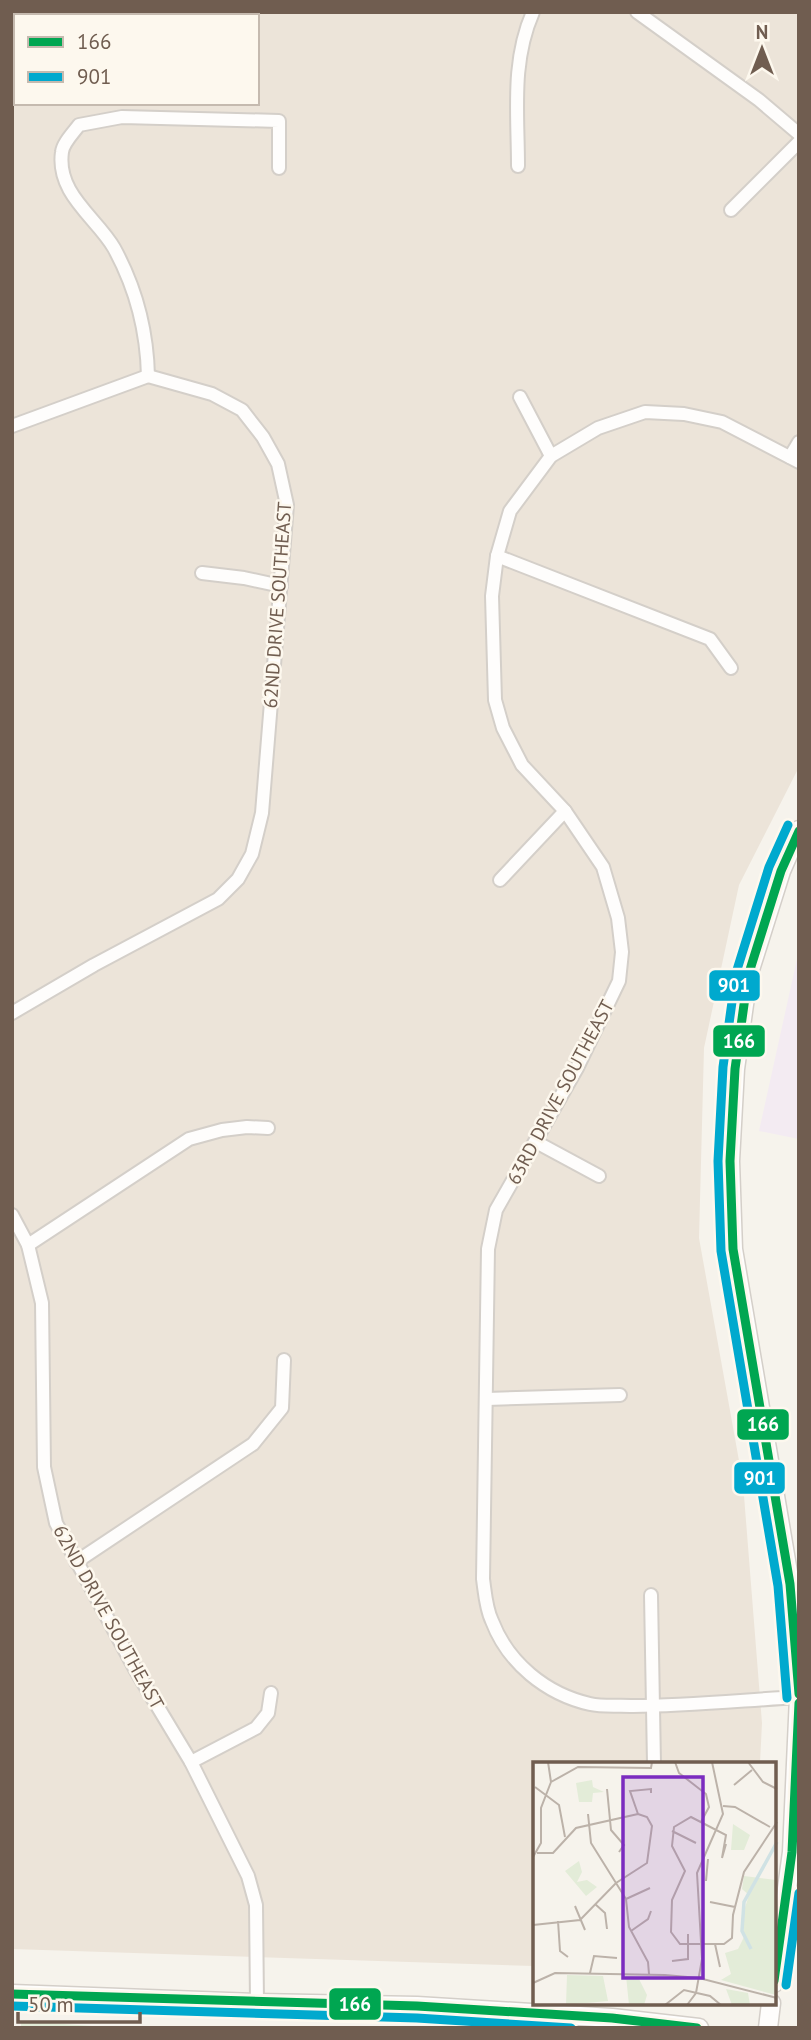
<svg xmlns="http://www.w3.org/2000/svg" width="811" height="2040" font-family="'PT Sans',sans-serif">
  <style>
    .residential { fill: #ece4d9; fill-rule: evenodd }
    .education { fill: #f3ebf2 }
    .green { fill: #e3ecd8 }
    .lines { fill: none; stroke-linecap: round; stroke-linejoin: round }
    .street-casing { stroke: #d4cfc9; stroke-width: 16 }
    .secondary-casing { stroke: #d4cfc9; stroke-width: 21 }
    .street { stroke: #fefdfc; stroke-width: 12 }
    .secondary { stroke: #fefdfc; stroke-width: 18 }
    .bus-1-casing { stroke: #fdf8ee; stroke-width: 14 }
    .bus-2-casing { stroke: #fdf8ee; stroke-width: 14 }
    .bus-1 { stroke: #00a651; stroke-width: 9 }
    .bus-2 { stroke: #00a9ce; stroke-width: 9 }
    .labels { text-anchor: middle; stroke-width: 5; stroke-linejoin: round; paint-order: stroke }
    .street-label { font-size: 19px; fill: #705d50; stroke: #fdf8ee }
    .inset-river { fill: none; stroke: #d0e2e4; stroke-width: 3.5 }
    .inset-road { fill: none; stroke: #bcb2a9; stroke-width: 2 }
    .view { fill: #7b2cbf; fill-opacity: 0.15; stroke: #7b2cbf; stroke-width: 3.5 }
    .inset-edge { fill: none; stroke: #705d50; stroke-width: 3.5 }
    .line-badge { stroke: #fdf8ee; stroke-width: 2.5 }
    .badge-label { font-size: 19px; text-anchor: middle; font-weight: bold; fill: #fff }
  </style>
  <rect width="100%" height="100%" fill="#f6f3ec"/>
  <!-- residential -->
  <path class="residential" d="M12 12H799V767L739 885 704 1048 699 1238 743 1483 762 1723 760 1763 534 1764V1966L12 1949ZM16 16H257V103H16Z"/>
  <!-- education -->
  <polygon class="education" points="799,950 799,1139 759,1131"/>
  <!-- green -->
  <polygon class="green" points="21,2021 121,2028 21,2028"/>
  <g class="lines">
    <defs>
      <g id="street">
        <polyline points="637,12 759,100 799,134"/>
        <path d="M518 166C518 113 511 62 533 12"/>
        <polyline points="731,210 799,142"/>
        <path d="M148 376C147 331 136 288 114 248 97 218 56 194 62 152 63 143 74 132 79 125L122 117 279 121V168"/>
        <polyline points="520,397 551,456"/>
        <polyline points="12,426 148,376"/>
        <polyline points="790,457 799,442"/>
        <path d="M799 462 722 422 684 414 645 412 598 428 551 456 510 511 497 556 492 596 495 700 503 728 522 765 565 811 603 867 618 918 622 952 619 981 577 1068 496 1210 488 1249 483 1579C485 1593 486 1609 492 1621 508 1663 546 1694 590 1704 603 1707 619 1705 633 1706 688 1706 744 1700 799 1697"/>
        <polyline points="497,556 710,639 731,668"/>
        <polyline points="202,573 244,578 281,586"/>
        <polyline points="500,880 565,811"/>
        <polyline points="12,1013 94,965 218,899 238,879 252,854 262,813 287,505 278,464 263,437 242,410 212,394 148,376"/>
        <polyline points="536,1142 599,1176"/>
        <polyline points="12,1215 28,1245 42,1303 44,1467 56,1523 135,1669 191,1762 248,1876 256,1905 257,2003"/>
        <polyline points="28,1245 189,1139 222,1130 247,1127 268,1128"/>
        <polyline points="487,1399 620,1395"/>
        <polyline points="76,1562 253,1444 282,1408 284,1360"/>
        <polyline points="651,1595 654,1764"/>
        <polyline points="191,1762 256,1728 268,1713 271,1693"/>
      </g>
      <g id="secondary">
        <polyline points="799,830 781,871 748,976 735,1069 730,1161 733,1249 790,1584 799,1697"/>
        <polyline points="774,1983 792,1852 799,1697"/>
        <polyline points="12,1994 257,2003 417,2006 612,2018 699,2028"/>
        <polyline points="768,2028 771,2003"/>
      </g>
    </defs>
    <!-- street casing -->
    <use href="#street" class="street-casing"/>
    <!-- secondary casing -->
    <use href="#secondary" class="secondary-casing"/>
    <!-- street -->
    <use href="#street" class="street"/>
    <!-- secondary -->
    <use href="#secondary" class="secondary"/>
    <defs>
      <g id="bus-1">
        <polyline points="799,831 781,871 748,976 735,1069 730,1161 733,1249 790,1584 799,1694"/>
        <polyline points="774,1981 792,1852 799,1703"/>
        <polyline points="12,1994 417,2006 612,2018 697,2028"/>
      </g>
      <g id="bus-2">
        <polyline points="787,1698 778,1586 721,1251 718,1161 723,1067 736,973 769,867 788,825"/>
        <polyline points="786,1985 799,1893"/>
        <polyline points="12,2006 417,2018 571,2028"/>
      </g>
    </defs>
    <!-- bus-1 casing -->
    <use href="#bus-1" class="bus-1-casing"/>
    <!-- bus-2 casing -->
    <use href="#bus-2" class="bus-2-casing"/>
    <!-- bus-1 -->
    <use href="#bus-1" class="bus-1"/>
    <!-- bus-2 -->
    <use href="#bus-2" class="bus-2"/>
  </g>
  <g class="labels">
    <!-- street labels -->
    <g class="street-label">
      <text transform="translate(277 605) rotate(-86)" y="7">62ND DRIVE SOUTHEAST</text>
      <text transform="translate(560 1092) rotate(-62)" y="7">63RD DRIVE SOUTHEAST</text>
      <text transform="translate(109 1617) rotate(61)" y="7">62ND DRIVE SOUTHEAST</text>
    </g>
  </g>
  <!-- overview -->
  <g transform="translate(533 1762)">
    <rect width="243" height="243" fill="#f6f3ec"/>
    <path d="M59 18 60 25 71 30 60 31 59 40H46L43 21ZM200 62 217 73 211 88H198ZM46 99 49 110 44 120 54 118 64 125 53 134 32 109ZM211 114 243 118V233L188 218 198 212 192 191 205 187 211 175 209 155 216 133 209 127ZM34 213 70 214 75 239 33 243ZM93 214 105 215 114 233 111 243H96ZM193 227 215 231 217 243H199Z" fill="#e3ecd8"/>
    <path class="inset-river" d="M218 187 209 169 211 140 244 80"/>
    <path class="inset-road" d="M142 0 146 11 173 32 176 45 168 60M215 0 230 20 244 27M18 20 45 5 118 6 119 0M201 23 219 8M2 25 26 43 32 75M74 27 78 68 91 83 86 90M190 44 202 45 237 65M55 52 58 81 93 137 96 165 115 200 116 212M105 52 97 29 118 27V31M139 69 163 81M193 82 189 96 193 73 158 55 141 65 139 84 152 109 139 138 138 170 147 182H191L199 176 200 153 211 110 244 60M4 91H20L43 66 105 52M0 95 8 81V46L18 20 15 0M173 119 175 97M93 137 117 126M177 140 202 145M62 142 72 151 74 167M42 144 52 168M25 159 27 189 35 195M0 163 47 158 83 121 114 101 119 64 114 55 105 52M98 169 115 157 118 149M182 182 187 205M139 199 155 197V172M57 211 61 194 84 196M0 221 22 211 132 213 166 216 244 236M132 243 151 228 177 234 188 243M154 243 163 231 169 197 164 111 190 52 179 0"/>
    <path class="view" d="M90 15H170V216H90Z"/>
    <rect width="243" height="243" class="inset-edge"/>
  </g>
  <g class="line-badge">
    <rect x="708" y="969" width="53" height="33" rx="7" fill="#00a9ce"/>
    <rect x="712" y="1024" width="54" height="34" rx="7" fill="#00a651"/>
    <rect x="736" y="1408" width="54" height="33" rx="7" fill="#00a651"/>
    <rect x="733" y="1461" width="53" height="34" rx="7" fill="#00a9ce"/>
    <rect x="328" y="1987" width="54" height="34" rx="7" fill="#00a651"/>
  </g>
  <g class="badge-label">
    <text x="734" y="992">901</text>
    <text x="739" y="1048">166</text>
    <text x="763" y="1431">166</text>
    <text x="760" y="1485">901</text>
    <text x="355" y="2011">166</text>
  </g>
  <!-- border -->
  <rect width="811" height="2040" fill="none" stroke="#705d50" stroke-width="28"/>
  <!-- legend -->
  <rect x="14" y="14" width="245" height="91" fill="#fdf8ee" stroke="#c5baaf" stroke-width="2"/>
  <rect x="28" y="37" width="35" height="10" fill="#00a651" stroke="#c5baaf" stroke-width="2"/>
  <text x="77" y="49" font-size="21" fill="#705d50">166</text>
  <rect x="28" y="72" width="35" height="10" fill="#00a9ce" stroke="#c5baaf" stroke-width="2"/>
  <text x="77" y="84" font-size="21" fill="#705d50">901</text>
  <!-- north arrow -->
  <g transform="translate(762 49)" stroke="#fdf8ee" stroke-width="5" paint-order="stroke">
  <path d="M0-5L12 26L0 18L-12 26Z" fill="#705d50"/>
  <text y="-10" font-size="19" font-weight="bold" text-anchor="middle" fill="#705d50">N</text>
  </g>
  <!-- scale -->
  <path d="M18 2012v10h122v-10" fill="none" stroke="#705d50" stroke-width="3.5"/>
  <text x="28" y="2012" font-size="21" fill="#705d50" stroke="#fdf8ee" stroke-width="5" paint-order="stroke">50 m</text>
</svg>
